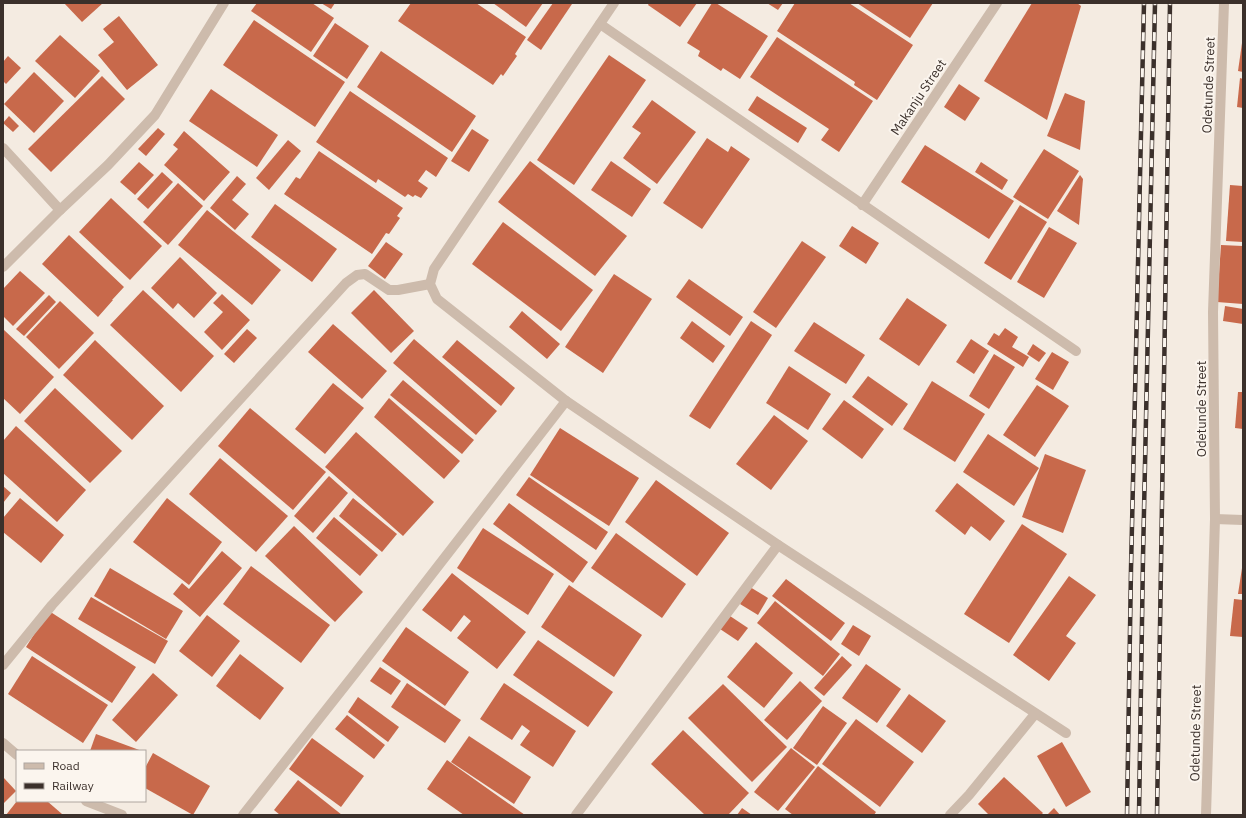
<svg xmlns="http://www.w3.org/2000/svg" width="1246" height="818" font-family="'IBM Plex Sans',sans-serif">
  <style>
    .building { fill: #c8694b }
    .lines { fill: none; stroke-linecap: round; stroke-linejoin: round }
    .minor { stroke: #cdbbac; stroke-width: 10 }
    .rail-casing { stroke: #3b302b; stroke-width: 4.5 }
    .rail { stroke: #fbf5ee; stroke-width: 3; stroke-dasharray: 9; stroke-linecap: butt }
    .labels { text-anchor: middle; stroke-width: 4; stroke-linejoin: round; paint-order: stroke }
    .street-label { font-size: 13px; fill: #3b302b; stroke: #fbf5ee }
  </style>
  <rect width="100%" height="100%" fill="#f4ebe1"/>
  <!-- building -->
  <g class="building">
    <polygon points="64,3 103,3 82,22"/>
    <polygon points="257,3 312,3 334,18 311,52 251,11"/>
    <polygon points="321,3 335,3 331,9"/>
    <polygon points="411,3 476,3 526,37 515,54 517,56 503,76 501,74 493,85 398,21"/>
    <polygon points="493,3 543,3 526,27"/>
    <polygon points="553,3 570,3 572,4 541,50 527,40"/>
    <polygon points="649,3 697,3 680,27 648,5"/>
    <polygon points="712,3 716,3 768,36 740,79 723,68 721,71 698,56 700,51 687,43"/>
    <polygon points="767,3 783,3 778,10"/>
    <polygon points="795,3 849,3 913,45 877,100 854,85 855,82 777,31"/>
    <polygon points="857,3 933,3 910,38"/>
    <polygon points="1032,3 1077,3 1081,6 1047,120 984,81"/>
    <polygon points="119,16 158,65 127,90 98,55 114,42 103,29"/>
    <polygon points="254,20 345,82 315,127 223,65"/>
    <polygon points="335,23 369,46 347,79 313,56"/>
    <polygon points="60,35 100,71 75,98 35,61"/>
    <polygon points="777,37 873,101 839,152 821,140 829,129 750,77"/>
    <polygon points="1242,43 1243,43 1243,72 1238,71"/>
    <polygon points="381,51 476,116 452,152 357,87"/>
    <polygon points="609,55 646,80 574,185 537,160"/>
    <polygon points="8,56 21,68 6,84 3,81 3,62"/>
    <polygon points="34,72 64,101 34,133 4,104"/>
    <polygon points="102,76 125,99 51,172 28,149"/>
    <polygon points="1240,78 1243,79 1243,108 1237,107"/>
    <polygon points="959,84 980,98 965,121 944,107"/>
    <polygon points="211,89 278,135 257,167 189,121"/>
    <polygon points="350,91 448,158 436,177 426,170 418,181 428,188 421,198 415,195 413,197 408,194 405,197 378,179 376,183 316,142"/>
    <polygon points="1065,93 1085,101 1080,150 1047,136"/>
    <polygon points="757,96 807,128 798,143 748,110"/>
    <polygon points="652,100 696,132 657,184 623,158 641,133 632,127"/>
    <polygon points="9,116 19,126 13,132 3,123"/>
    <polygon points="158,128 165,134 146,156 138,149"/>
    <polygon points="472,129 489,140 469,172 451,161"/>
    <polygon points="184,131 230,172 204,201 164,165 178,149 173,145"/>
    <polygon points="707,138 728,152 731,146 750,159 702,229 663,203"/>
    <polygon points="288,140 301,151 269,190 256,178"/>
    <polygon points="925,145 1014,201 989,239 901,182"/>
    <polygon points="1044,149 1079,171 1048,219 1013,197"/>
    <polygon points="319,151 403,208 397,216 400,218 389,234 386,233 372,254 284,194 296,177 300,179"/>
    <polygon points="530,161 627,236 595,276 498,202"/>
    <polygon points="611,161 651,189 632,217 591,190"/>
    <polygon points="139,162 154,175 135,195 120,182"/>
    <polygon points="981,162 1008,180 1002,190 975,172"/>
    <polygon points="162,172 173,182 148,209 137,199"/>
    <polygon points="1080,175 1083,179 1079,225 1057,211"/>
    <polygon points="237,176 246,184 232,200 249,214 235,230 210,208"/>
    <polygon points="178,183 203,206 168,245 143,222"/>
    <polygon points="1230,185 1243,186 1243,242 1226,241"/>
    <polygon points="111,198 162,246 130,280 79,232"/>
    <polygon points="275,204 337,249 312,282 251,237"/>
    <polygon points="1020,205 1047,222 1011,280 984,263"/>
    <polygon points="207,210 281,270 252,305 178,245"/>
    <polygon points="503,222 593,290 561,331 472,264"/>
    <polygon points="852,226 879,243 866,264 839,246"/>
    <polygon points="1049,227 1077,243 1044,298 1017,282"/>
    <polygon points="69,235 124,287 112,300 113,300 98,317 42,264"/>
    <polygon points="802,241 826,257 776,328 753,312"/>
    <polygon points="386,242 403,254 385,279 368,266"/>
    <polygon points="1221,245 1243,246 1243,304 1217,302"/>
    <polygon points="180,257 217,293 194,318 178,303 173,309 151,288"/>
    <polygon points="20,271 45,293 13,326 3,316 3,289"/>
    <polygon points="614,274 652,299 603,373 565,347"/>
    <polygon points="689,279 743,317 730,336 676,297"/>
    <polygon points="143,290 214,356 181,392 110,325"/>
    <polygon points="374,290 414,331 391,353 351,313"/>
    <polygon points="222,294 250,320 222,350 204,332 223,312 213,303"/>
    <polygon points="49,295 56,302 24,336 16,329"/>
    <polygon points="907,298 947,325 919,366 879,339"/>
    <polygon points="60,301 94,333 59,369 26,337"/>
    <polygon points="1225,306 1243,309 1243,324 1223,321"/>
    <polygon points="522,311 560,344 547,359 509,327"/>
    <polygon points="692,321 725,346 713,363 680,338"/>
    <polygon points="751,321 772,335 710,429 689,416"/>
    <polygon points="814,322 865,355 846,384 794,351"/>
    <polygon points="333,324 387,371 362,399 308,352"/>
    <polygon points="1005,328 1018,337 1012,347 1029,357 1023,367 987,344 994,333 999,336"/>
    <polygon points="3,329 54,377 20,414 3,398"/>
    <polygon points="247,329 257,338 234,363 224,354"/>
    <polygon points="414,339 497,411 476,435 393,363"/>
    <polygon points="971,339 989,351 974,374 956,362"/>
    <polygon points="95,340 164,406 132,440 63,375"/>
    <polygon points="457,340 515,388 501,406 442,357"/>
    <polygon points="1033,344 1046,353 1039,362 1027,354"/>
    <polygon points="1052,352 1069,362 1053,390 1035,379"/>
    <polygon points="994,354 1015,367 989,409 969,396"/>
    <polygon points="789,366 831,394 808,430 766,403"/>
    <polygon points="868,376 908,404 892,426 852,397"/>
    <polygon points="403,380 474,440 462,454 390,395"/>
    <polygon points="932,381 985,414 955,462 903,429"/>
    <polygon points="333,383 364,408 325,454 295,429"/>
    <polygon points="1037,385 1069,406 1035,457 1003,435"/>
    <polygon points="55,388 122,451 90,483 24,421"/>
    <polygon points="1238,392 1243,392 1243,429 1235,428"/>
    <polygon points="389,398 460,461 444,479 374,417"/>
    <polygon points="844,400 884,429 862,459 822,429"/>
    <polygon points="250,408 326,472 293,510 218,446"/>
    <polygon points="774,415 808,441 771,490 736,464"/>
    <polygon points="16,426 86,490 57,522 3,473 3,441"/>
    <polygon points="560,428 639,478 609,526 530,475"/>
    <polygon points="356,432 434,502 403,536 325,467"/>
    <polygon points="988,434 1039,468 1014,506 963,472"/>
    <polygon points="1045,454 1086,470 1063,533 1022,517"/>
    <polygon points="220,458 288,516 256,552 189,494"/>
    <polygon points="329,476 348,493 313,533 294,516"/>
    <polygon points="529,477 608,532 596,550 516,495"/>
    <polygon points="656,480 729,533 697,576 625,522"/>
    <polygon points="957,483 1005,521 990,541 971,526 965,535 935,511"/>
    <polygon points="3,486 11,493 3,503"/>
    <polygon points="20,498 64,535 41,563 3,532 3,518"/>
    <polygon points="167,498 222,542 189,585 133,542"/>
    <polygon points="353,498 397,534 382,552 339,516"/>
    <polygon points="509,503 588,562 573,583 493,524"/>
    <polygon points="334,517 378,555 360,576 316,538"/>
    <polygon points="1022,524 1067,554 1009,643 964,614"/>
    <polygon points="294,526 363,592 335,622 265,556"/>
    <polygon points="483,528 554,574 528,615 457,568"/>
    <polygon points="616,533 686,584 662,618 591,568"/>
    <polygon points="222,551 242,568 200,617 173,594 182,583 189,589"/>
    <polygon points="251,566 330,625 301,663 223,604"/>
    <polygon points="110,568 183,611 166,639 94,596"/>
    <polygon points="1242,568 1243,569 1243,594 1238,594"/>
    <polygon points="452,573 526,632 497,669 457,638 471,621 464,615 451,632 422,610"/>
    <polygon points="1069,576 1096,595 1066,636 1076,643 1049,681 1013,655"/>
    <polygon points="786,579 845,623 831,641 772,596"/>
    <polygon points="569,585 642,635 614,677 541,627"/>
    <polygon points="750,587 768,598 758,615 740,604"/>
    <polygon points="91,597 168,641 155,664 78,619"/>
    <polygon points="1234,599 1243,600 1243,637 1230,636"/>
    <polygon points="775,601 840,654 823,676 757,623"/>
    <polygon points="49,611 136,667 112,703 26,647"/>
    <polygon points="207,615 240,641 212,677 179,651"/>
    <polygon points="730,616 748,628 738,641 720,629"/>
    <polygon points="853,625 871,636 859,656 841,644"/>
    <polygon points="406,627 469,672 445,706 382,661"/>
    <polygon points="538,640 613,692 588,727 513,675"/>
    <polygon points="756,642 793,673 764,708 727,677"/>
    <polygon points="240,654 284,688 260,720 216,686"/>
    <polygon points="32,656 108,705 83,743 8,694"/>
    <polygon points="842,656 852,665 824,696 814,688"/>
    <polygon points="866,664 901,689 877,723 842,698"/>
    <polygon points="380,667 401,681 391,695 370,681"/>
    <polygon points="153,673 178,695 136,742 112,720"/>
    <polygon points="800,681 822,701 787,740 764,720"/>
    <polygon points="407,683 461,720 445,743 391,707"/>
    <polygon points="504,683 576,731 553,767 520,745 530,731 522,725 512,740 480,719"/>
    <polygon points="723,684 787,747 752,782 688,718"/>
    <polygon points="909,694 946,721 922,753 886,726"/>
    <polygon points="358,697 399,727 388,742 348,712"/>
    <polygon points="823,706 847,723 817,765 793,748"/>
    <polygon points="347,715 385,745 374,759 335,729"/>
    <polygon points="856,719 914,762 880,807 822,764"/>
    <polygon points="683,730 749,793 728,815 705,815 651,764"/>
    <polygon points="96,734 142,751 90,751"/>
    <polygon points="469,736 531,777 514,804 451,762"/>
    <polygon points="312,738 364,776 341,807 289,769"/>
    <polygon points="1062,742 1091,792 1066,807 1037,756"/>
    <polygon points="791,748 815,767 778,811 754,792"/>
    <polygon points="153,753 210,786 193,815 145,788 145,768"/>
    <polygon points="447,760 525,815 464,815 427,789"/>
    <polygon points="818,766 876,812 874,815 793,815 785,809"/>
    <polygon points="3,777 16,791 3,804"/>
    <polygon points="1004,777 1043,813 1041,815 989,815 978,804"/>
    <polygon points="298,780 342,815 280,815 274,810"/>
    <polygon points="17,801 47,801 62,814 61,815 6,815"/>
    <polygon points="742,808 752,815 737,815"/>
    <polygon points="1054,808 1060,815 1047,815"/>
  </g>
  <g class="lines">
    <!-- minor -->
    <g class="minor">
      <polyline points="614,3 434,269 430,284 437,299 566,401 778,545 1066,733"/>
      <polyline points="600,24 1076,351"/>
      <polyline points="3,148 60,210"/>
      <polyline points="862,205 997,3"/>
      <polyline points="3,267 60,210 108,165 155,115 224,3"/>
      <polyline points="1215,519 1243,520"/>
      <polyline points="3,665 52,605 346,283 357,275 365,274 389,290 398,290 430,284"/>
      <polyline points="3,743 17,755"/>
      <polyline points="86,801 122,815"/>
      <polyline points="243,815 356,672 566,401"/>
      <polyline points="576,815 778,545"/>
      <polyline points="950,815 969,795 1035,714"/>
      <polyline points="1206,815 1215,519 1213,312 1224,3"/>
    </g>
    <defs>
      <g id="rail">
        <polyline points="1127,815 1131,569 1144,3"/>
        <polyline points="1139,815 1143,557 1155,3"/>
        <polyline points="1157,815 1170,3"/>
      </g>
    </defs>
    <!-- rail casing -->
    <use href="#rail" class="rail-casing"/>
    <!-- rail -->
    <use href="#rail" class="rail"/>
  </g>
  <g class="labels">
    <!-- street labels -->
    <g class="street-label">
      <text transform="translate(1208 85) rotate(-88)" y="5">Odetunde Street</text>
      <text transform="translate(918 97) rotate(-56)" y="5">Makanju Street</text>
      <text transform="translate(1201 409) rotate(-90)" y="5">Odetunde Street</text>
      <text transform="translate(1195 733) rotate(-89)" y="5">Odetunde Street</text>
    </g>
  </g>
  <!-- border -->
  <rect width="1246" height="818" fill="none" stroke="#3b302b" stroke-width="8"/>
  <!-- legend -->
  <rect x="16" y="750" width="130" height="52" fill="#fbf5ee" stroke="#aea6a0"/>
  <rect x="24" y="763" width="20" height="6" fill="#cdbbac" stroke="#aea6a0"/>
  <text x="52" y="770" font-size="12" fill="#3b302b">Road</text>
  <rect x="24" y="783" width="20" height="6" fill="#3b302b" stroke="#aea6a0"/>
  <text x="52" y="790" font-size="12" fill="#3b302b">Railway</text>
</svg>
